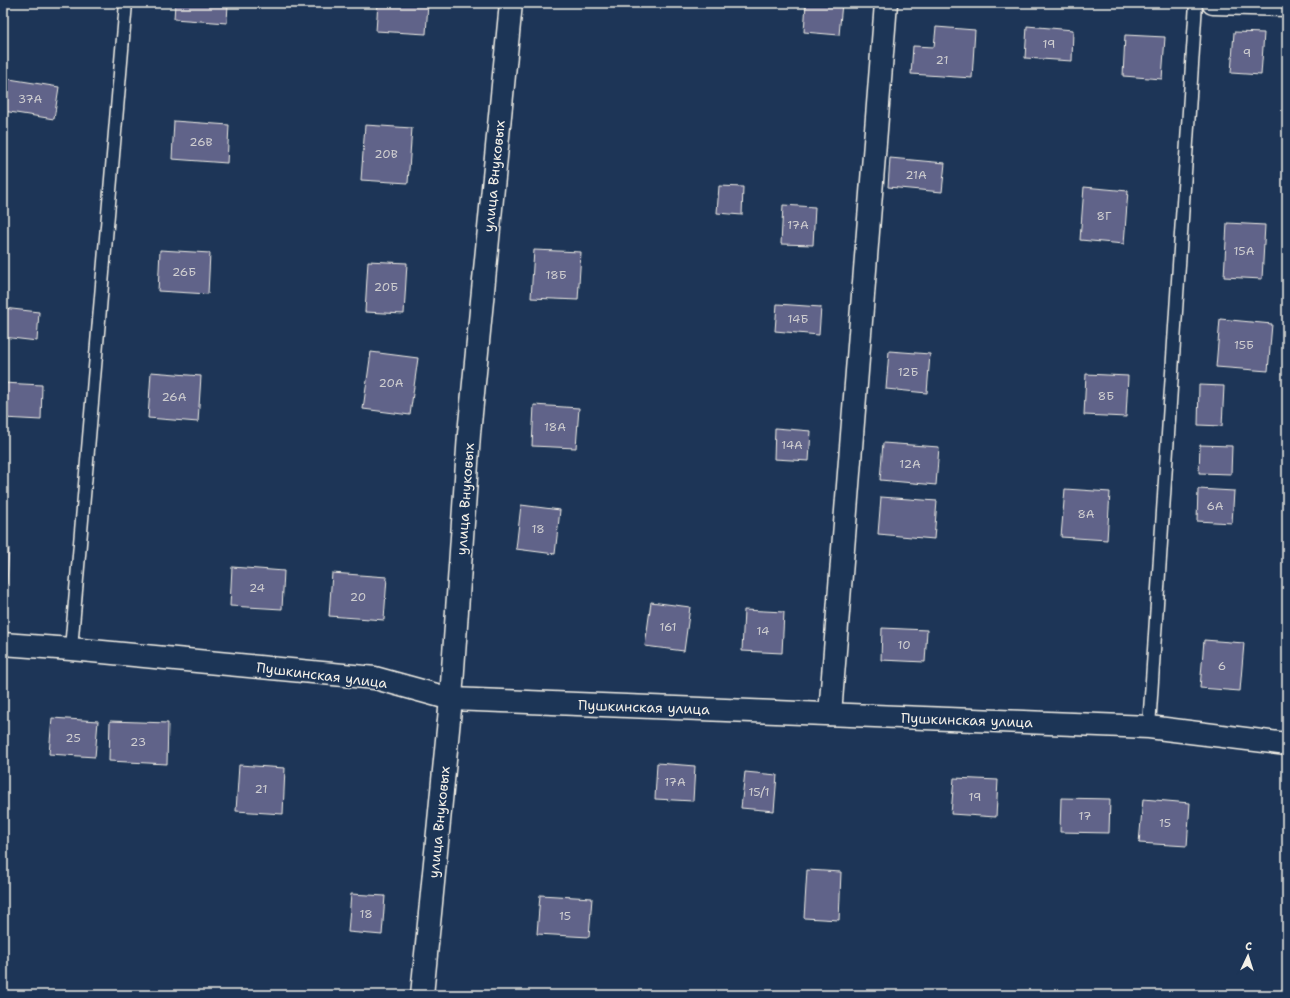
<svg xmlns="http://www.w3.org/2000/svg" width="1290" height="998" font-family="'Shantell Sans',sans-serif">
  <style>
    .building { fill: #606489; stroke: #f4f1e8 }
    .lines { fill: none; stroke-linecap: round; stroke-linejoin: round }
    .lane-casing { stroke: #f4f1e8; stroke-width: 15 }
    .street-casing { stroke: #f4f1e8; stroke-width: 25 }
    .lane { stroke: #1d3557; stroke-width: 12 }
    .street { stroke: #1d3557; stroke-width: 22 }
    .labels { text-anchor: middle; stroke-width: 3; stroke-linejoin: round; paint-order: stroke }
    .number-label { font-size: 12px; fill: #cfced0 }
    .street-label { font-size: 14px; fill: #f4f1e8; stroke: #1d3557 }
  </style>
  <rect width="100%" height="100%" fill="#1d3557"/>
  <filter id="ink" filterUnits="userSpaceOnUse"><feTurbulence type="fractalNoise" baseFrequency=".025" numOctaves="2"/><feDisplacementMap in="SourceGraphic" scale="8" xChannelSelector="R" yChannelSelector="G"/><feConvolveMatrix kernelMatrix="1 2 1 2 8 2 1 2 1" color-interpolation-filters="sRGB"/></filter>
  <g filter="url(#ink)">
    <!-- building -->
    <g class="building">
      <polygon points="175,3 228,3 227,23 174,19"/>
      <polygon points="378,3 428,3 426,34 376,31"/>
      <polygon points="806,3 842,3 839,35 804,32"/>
      <polygon points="1027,26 1073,30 1072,61 1025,58"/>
      <polygon points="936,27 975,30 972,78 911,74 913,46 934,47"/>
      <polygon points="1234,32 1264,33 1261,75 1231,73"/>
      <polygon points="1125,35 1165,37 1162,79 1123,76"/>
      <polygon points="3,78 59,87 54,119 3,111"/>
      <polygon points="174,121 229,125 227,163 172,159"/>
      <polygon points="365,125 412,128 408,183 361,180"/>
      <polygon points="890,158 945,163 942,192 888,187"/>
      <polygon points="719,186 743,187 742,215 717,213"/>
      <polygon points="1084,187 1128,191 1124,244 1080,240"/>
      <polygon points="783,205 815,207 813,245 781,244"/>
      <polygon points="1227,223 1265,225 1262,279 1224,277"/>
      <polygon points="160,250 210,253 208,294 158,291"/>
      <polygon points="534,250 581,252 578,300 531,298"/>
      <polygon points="368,261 407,263 404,314 365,312"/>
      <polygon points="777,304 821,307 819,335 775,331"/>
      <polygon points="3,308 39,312 37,341 3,337"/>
      <polygon points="1220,319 1272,324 1268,371 1216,367"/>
      <polygon points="889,351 930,354 927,393 886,389"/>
      <polygon points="371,352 418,358 410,415 363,409"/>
      <polygon points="151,372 201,376 198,422 148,418"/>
      <polygon points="1086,374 1128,376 1126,417 1084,415"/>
      <polygon points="3,383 42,385 41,420 3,418"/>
      <polygon points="1199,385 1224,386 1222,426 1198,425"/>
      <polygon points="534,405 579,408 576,448 532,446"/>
      <polygon points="775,428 811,431 809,461 774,459"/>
      <polygon points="883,443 939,447 936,485 880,480"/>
      <polygon points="1200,445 1232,446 1231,474 1199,473"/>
      <polygon points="1065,489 1110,492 1107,540 1061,537"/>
      <polygon points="1198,489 1234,491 1232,523 1197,521"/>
      <polygon points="881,497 937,501 934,539 878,534"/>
      <polygon points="521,505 560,510 555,554 516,549"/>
      <polygon points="3,548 9,548 7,584 3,584"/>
      <polygon points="232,567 284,571 282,609 230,606"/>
      <polygon points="332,573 387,577 384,620 329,616"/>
      <polygon points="651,602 690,607 684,651 645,646"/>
      <polygon points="744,610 784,612 782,653 742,651"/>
      <polygon points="882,628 927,630 925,662 881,660"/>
      <polygon points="1204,640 1244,643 1240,691 1200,688"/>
      <polygon points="52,718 98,721 95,757 49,754"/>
      <polygon points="110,721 168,723 167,764 109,761"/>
      <polygon points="657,763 695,766 693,801 655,799"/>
      <polygon points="239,765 285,768 283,814 236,811"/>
      <polygon points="745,772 777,775 774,811 741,808"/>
      <polygon points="954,778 998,780 996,817 951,814"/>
      <polygon points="1061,798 1110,799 1109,833 1060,832"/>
      <polygon points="1143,799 1190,803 1187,846 1139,843"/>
      <polygon points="807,870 841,872 839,920 804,918"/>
      <polygon points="351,894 385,896 382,935 348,932"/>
      <polygon points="540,895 592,898 589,937 537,934"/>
    </g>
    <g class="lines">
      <defs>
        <g id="lane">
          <polyline points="71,649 126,3"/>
          <polyline points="1149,727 1196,3"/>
        </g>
        <g id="street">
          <polyline points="1213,3 1287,5"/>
          <polyline points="3,644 71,649 375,678 451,699 1149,727 1287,744"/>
          <polyline points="830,714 886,3"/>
          <polyline points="422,995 451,699 469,434 511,3"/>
        </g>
      </defs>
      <!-- lane casing -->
      <use href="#lane" class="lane-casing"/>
      <!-- street casing -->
      <use href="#street" class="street-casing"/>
      <!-- lane -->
      <use href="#lane" class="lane"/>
      <!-- street -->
      <use href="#street" class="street"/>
    </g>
  </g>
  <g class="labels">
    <!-- number labels -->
    <g class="number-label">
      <text x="1049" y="48">19</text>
      <text x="1247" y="57">9</text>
      <text x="942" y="64">21</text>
      <text x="30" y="103">37А</text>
      <text x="201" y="146">26В</text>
      <text x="386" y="158">20В</text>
      <text x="916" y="179">21А</text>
      <text x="1104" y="220">8Г</text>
      <text x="798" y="229">17А</text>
      <text x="1244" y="255">15А</text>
      <text x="184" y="276">26Б</text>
      <text x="556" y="279">18Б</text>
      <text x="386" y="291">20Б</text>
      <text x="798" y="323">14Б</text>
      <text x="1244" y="349">15Б</text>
      <text x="908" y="376">12Б</text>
      <text x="391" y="387">20А</text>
      <text x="1106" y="400">8Б</text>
      <text x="174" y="401">26А</text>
      <text x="555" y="431">18А</text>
      <text x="792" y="449">14А</text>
      <text x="910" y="468">12А</text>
      <text x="1215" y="510">6А</text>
      <text x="1086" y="518">8А</text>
      <text x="538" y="533">18</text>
      <text x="257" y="592">24</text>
      <text x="358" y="601">20</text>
      <text x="668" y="631">161</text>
      <text x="763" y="635">14</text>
      <text x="904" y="649">10</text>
      <text x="1222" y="670">6</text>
      <text x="73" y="742">25</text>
      <text x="138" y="746">23</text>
      <text x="675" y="786">17А</text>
      <text x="261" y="793">21</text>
      <text x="759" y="796">15/1</text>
      <text x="975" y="801">19</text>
      <text x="1085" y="820">17</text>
      <text x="1165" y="827">15</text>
      <text x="366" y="918">18</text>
      <text x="565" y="920">15</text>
    </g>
    <!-- street labels -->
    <g class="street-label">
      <text transform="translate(494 176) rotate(-84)" y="5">улица Внуковых</text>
      <text transform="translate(465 499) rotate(-86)" y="5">улица Внуковых</text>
      <text transform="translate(322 675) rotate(7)" y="5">Пушкинская улица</text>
      <text transform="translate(644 707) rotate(2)" y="5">Пушкинская улица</text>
      <text transform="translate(967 720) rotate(2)" y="5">Пушкинская улица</text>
      <text transform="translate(439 822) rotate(-84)" y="5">улица Внуковых</text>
    </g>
  </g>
  <!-- margin -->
  <rect width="1290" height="998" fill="none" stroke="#1d3557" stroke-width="16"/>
  <rect x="8" y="8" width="1274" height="982" fill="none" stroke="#f4f1e8" stroke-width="1.5" filter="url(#ink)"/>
  <!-- north arrow -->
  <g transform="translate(1248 956) rotate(4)" stroke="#1d3557" stroke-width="3" paint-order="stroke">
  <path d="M0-3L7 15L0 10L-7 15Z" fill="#f4f1e8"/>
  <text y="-6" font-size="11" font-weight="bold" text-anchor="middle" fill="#f4f1e8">С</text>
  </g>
</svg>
